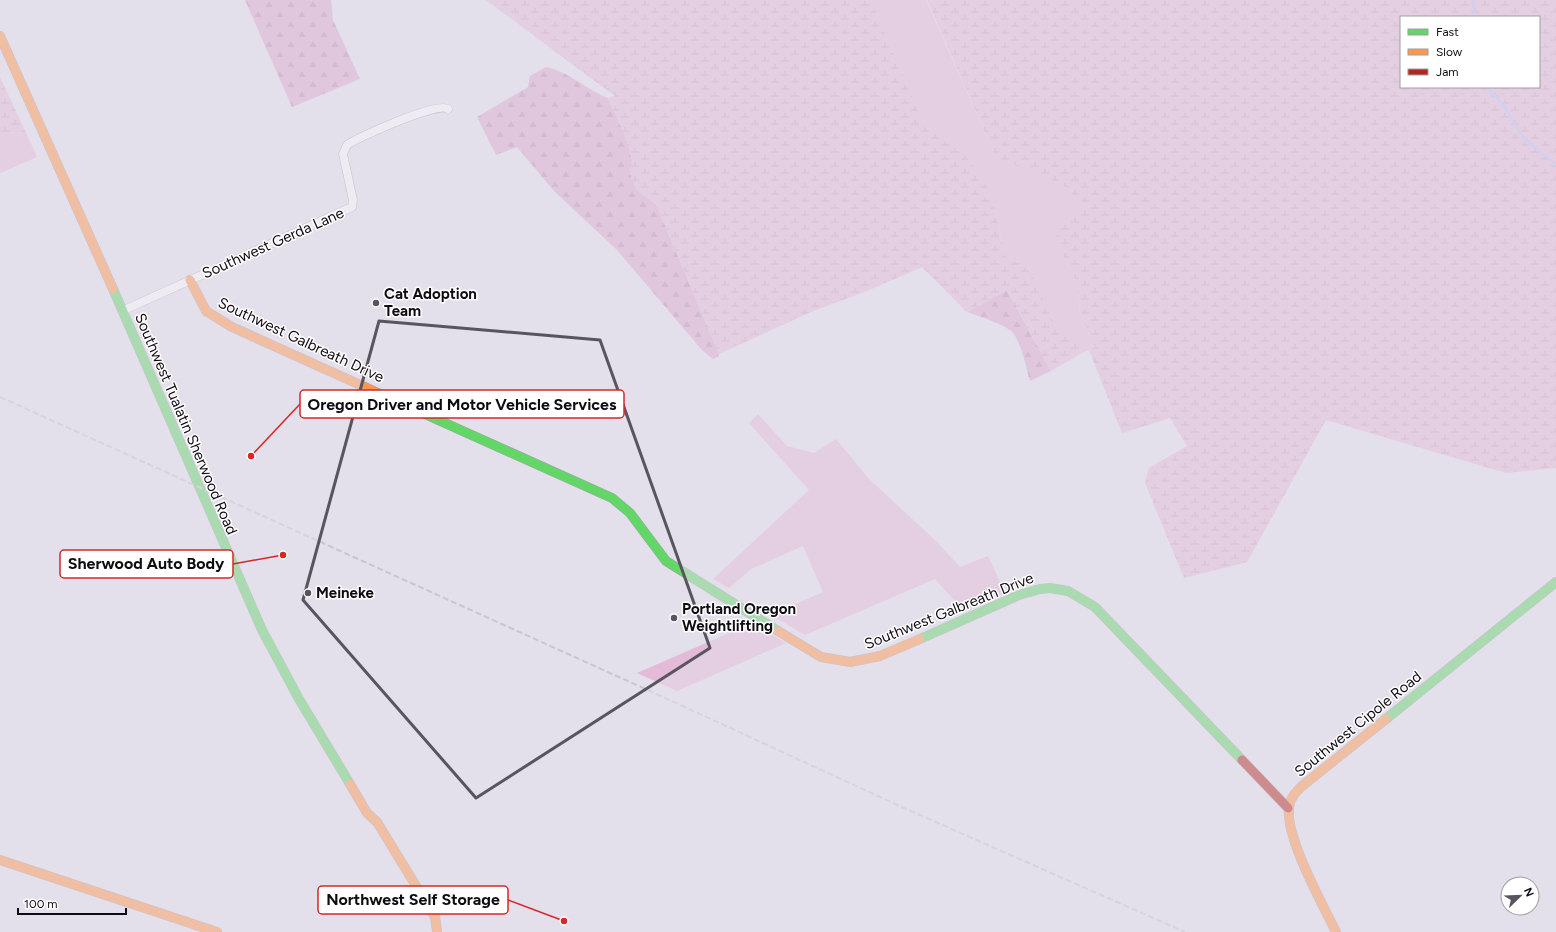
<svg xmlns="http://www.w3.org/2000/svg" width="1556" height="932" font-family="Figtree,sans-serif">
  <style>
    .green { fill: #e3bbd8 }
    .forest { fill: url(#forest-firs) }
    .wetland { fill: url(#wetland-marsh); fill-rule: evenodd }
    .lines { fill: none; stroke-linecap: round; stroke-linejoin: round }
    .stream { stroke: #aec6f6; stroke-width: 2 }
    .street-casing { stroke: #a5a2ab; stroke-width: 9 }
    .fast-casing { stroke: #a5a2ab; stroke-width: 10 }
    .slow-casing { stroke: #a5a2ab; stroke-width: 10 }
    .jam-casing { stroke: #a5a2ab; stroke-width: 10 }
    .street { stroke: #fbfafc; stroke-width: 8 }
    .fast { stroke: #63d668; stroke-width: 9 }
    .slow { stroke: #ff974d; stroke-width: 9 }
    .jam { stroke: #b3261e; stroke-width: 9 }
    .rail { stroke: #c9c7cb; stroke-width: 2; stroke-dasharray: 6 3; stroke-linecap: butt }
    .marked { fill: none; stroke: #59555e; stroke-width: 3; stroke-linejoin: round }
    .poi-dot { fill: #59555e; stroke: #fff; stroke-width: 1.5 }
    .labels { text-anchor: middle; stroke-width: 3; stroke-linejoin: round; paint-order: stroke }
    .street-label { font-size: 15px; fill: #0e0b12; stroke: #fff }
    .poi-label { font-size: 15px; font-weight: bold; fill: #0e0b12; stroke: #fff; text-anchor: start }
    .leader { fill: none; stroke: #d62828; stroke-width: 1.5 }
    .callout-dot { fill: #d62828; stroke: #fff; stroke-width: 1.5 }
    .callout { fill: #fff; stroke: #d62828; stroke-width: 1.5 }
    .callout-label { font-size: 16px; text-anchor: middle; font-weight: bold; fill: #0e0b12 }
  </style>
  <defs>
    <pattern id="forest-firs" width="22" height="20" patternUnits="userSpaceOnUse"><rect width="22" height="20" fill="#dcabcf"/><path d="M5 1l3.5 6h-7zM16 11l3.5 6h-7z" fill="#bc92b1"/></pattern>
    <pattern id="wetland-marsh" width="20" height="14" patternUnits="userSpaceOnUse"><rect width="20" height="14" fill="#e3bbd8"/><path d="M1 5h8M5 5V1M11 12h8M15 12V8" fill="none" stroke="#c29fb8"/></pattern>
  </defs>
  <rect width="100%" height="100%" fill="#e3dfeb"/>
  <!-- green -->
  <g class="green">
    <polygon points="871,0 926,0 996,157 1070,189 1081,214 1063,222 1057,242 1077,284 1080,313 1095,347 1082,353 1074,336 1058,331 1027,264 1009,260 1005,255 992,195 926,129"/>
    <polygon points="0,132 26,133 37,157 0,173"/>
    <polygon points="758,414 787,446 814,453 836,439 868,478 937,542 960,567 988,556 1005,593 964,611 935,579 805,635 771,615 823,592 803,546 751,569 729,588 713,579 809,490 749,423"/>
    <polygon points="752,623 786,643 677,691 637,673"/>
  </g>
  <!-- forest -->
  <g class="forest">
    <polygon points="245,0 331,0 333,20 360,79 292,107"/>
    <path d="M546 67C568 71 587 90 608 98L626 138 632 160 630 173 637 190 656 204 719 354 718 357 713 359 702 350 616 249 554 191 517 147 496 155 477 117 528 87 530 76Z"/>
    <path d="M1007 290 1051 371 1030 381C1026 366 1022 347 1014 334 1008 325 978 316 967 312Z"/>
  </g>
  <!-- wetland -->
  <g class="wetland">
    <polygon points="486,0 871,0 926,129 948,134 977,171 992,195 1005,255 1009,260 1027,264 1058,331 1074,336 1082,353 1051,371 1007,290 967,312 922,267 867,291 813,311 719,354 656,204 637,190 630,173 632,160 626,138 608,98 615,96"/>
    <path d="M927 0H1556V468L1506 473 1326 420 1247 562 1184 578 1145 483 1149 468 1187 446 1170 418 1122 433 1089 350 1095 347 1080 313 1077 284 1057 242 1056 230 1063 222 1081 214 1070 189 996 157ZM1401 17H1539V87H1401Z"/>
    <polygon points="0,77 26,133 0,132"/>
  </g>
  <g class="lines">
    <!-- stream -->
    <g class="stream">
      <polyline points="1473,0 1474,17"/>
      <polyline points="1487,87 1504,106 1522,136 1556,165"/>
    </g>
    <defs>
      <path id="street" d="M122 311 352 207 353 200 343 154 347 145C358 137 439 101 448 109"/>
      <g id="fast">
        <polyline points="113,289 262,630 299,699 350,784"/>
        <polyline points="387,397 612,498 630,513 666,561 778,631"/>
        <polyline points="920,639 1019,595 1040,589 1050,588 1068,591 1095,607 1242,760"/>
        <polyline points="1386,719 1556,582"/>
      </g>
      <g id="slow">
        <polyline points="0,36 113,289"/>
        <polyline points="190,280 206,311 232,327 387,397"/>
        <polyline points="778,631 821,657 850,662 880,656 920,639"/>
        <polyline points="350,784 367,813 377,822 435,917 437,931"/>
        <polyline points="0,860 217,932"/>
        <path d="M1336 932C1322 903 1285 837 1289 807 1290 798 1296 792 1302 786L1386 719"/>
      </g>
      <polyline id="jam" points="1242,760 1288,808"/>
    </defs>
    <!-- street casing -->
    <use href="#street" class="street-casing"/>
    <!-- fast casing -->
    <use href="#fast" class="fast-casing"/>
    <!-- slow casing -->
    <use href="#slow" class="slow-casing"/>
    <!-- jam casing -->
    <use href="#jam" class="jam-casing"/>
    <!-- street -->
    <use href="#street" class="street"/>
    <!-- fast -->
    <use href="#fast" class="fast"/>
    <!-- slow -->
    <use href="#slow" class="slow"/>
    <!-- jam -->
    <use href="#jam" class="jam"/>
    <!-- rail -->
    <polyline class="rail" points="0,397 652,692 904,808 1185,932"/>
  </g>
  <!-- marked area -->
  <path d="M0 0H1556V932H0ZM379 321 600 340 710 648 476 798 303 600Z" fill="#e3dfeb" fill-opacity=".55" fill-rule="evenodd"/>
  <path class="marked" d="M379 321 600 340 710 648 476 798 303 600Z"/>
  <!-- markers -->
  <g class="poi-dot">
    <circle cx="376" cy="303" r="4"/>
    <circle cx="308" cy="593" r="4"/>
    <circle cx="674" cy="618" r="4"/>
  </g>
  <g class="labels">
    <!-- street labels -->
    <g class="street-label">
      <text transform="translate(273 243) rotate(-24)" y="5">Southwest Gerda Lane</text>
      <text transform="translate(301 340) rotate(25)" y="5">Southwest Galbreath Drive</text>
      <text transform="translate(186 424) rotate(67)" y="5">Southwest Tualatin Sherwood Road</text>
      <text transform="translate(949 611) rotate(-22)" y="5">Southwest Galbreath Drive</text>
      <text transform="translate(1358 724) rotate(-39)" y="5">Southwest Cipole Road</text>
    </g>
    <!-- poi labels -->
    <g class="poi-label">
      <text x="384" y="299">Cat Adoption<tspan x="384" dy="17">Team</tspan></text>
      <text x="316" y="598">Meineke</text>
      <text x="682" y="614">Portland Oregon<tspan x="682" dy="17">Weightlifting</tspan></text>
    </g>
  </g>
  <!-- callouts -->
  <path class="leader" d="M251 456L300 404M283 555L233 564M564 921L508 900"/>
  <g class="callout-dot">
    <circle cx="251" cy="456" r="4"/>
    <circle cx="283" cy="555" r="4"/>
    <circle cx="564" cy="921" r="4"/>
  </g>
  <g class="callout">
    <rect x="300" y="390" width="324" height="28" rx="4"/>
    <rect x="60" y="550" width="173" height="28" rx="4"/>
    <rect x="318" y="886" width="190" height="28" rx="4"/>
  </g>
  <g class="callout-label">
    <text x="462" y="410">Oregon Driver and Motor Vehicle Services</text>
    <text x="146" y="569">Sherwood Auto Body</text>
    <text x="413" y="905">Northwest Self Storage</text>
  </g>
  <!-- legend -->
  <rect x="1400" y="16" width="140" height="72" fill="#ffffff" stroke="#9f9da0"/>
  <rect x="1408" y="29" width="20" height="6" fill="#63d668" stroke="#9f9da0"/>
  <text x="1436" y="36" font-size="12" fill="#0e0b12">Fast</text>
  <rect x="1408" y="49" width="20" height="6" fill="#ff974d" stroke="#9f9da0"/>
  <text x="1436" y="56" font-size="12" fill="#0e0b12">Slow</text>
  <rect x="1408" y="69" width="20" height="6" fill="#b3261e" stroke="#9f9da0"/>
  <text x="1436" y="76" font-size="12" fill="#0e0b12">Jam</text>
  <!-- north arrow -->
  <g transform="translate(1520 896) rotate(67)"><circle r="19" fill="#ffffff" stroke="#9f9da0"/>
  <path d="M0-3L7 15L0 10L-7 15Z" fill="#59555e"/>
  <text y="-6" font-size="11" font-weight="bold" text-anchor="middle" fill="#0e0b12">N</text>
  </g>
  <!-- scale -->
  <path d="M18 908v6h108v-6" fill="none" stroke="#0e0b12" stroke-width="2"/>
  <text x="24" y="908" font-size="12" fill="#0e0b12" stroke="#ffffff" stroke-width="3" paint-order="stroke">100 m</text>
</svg>
